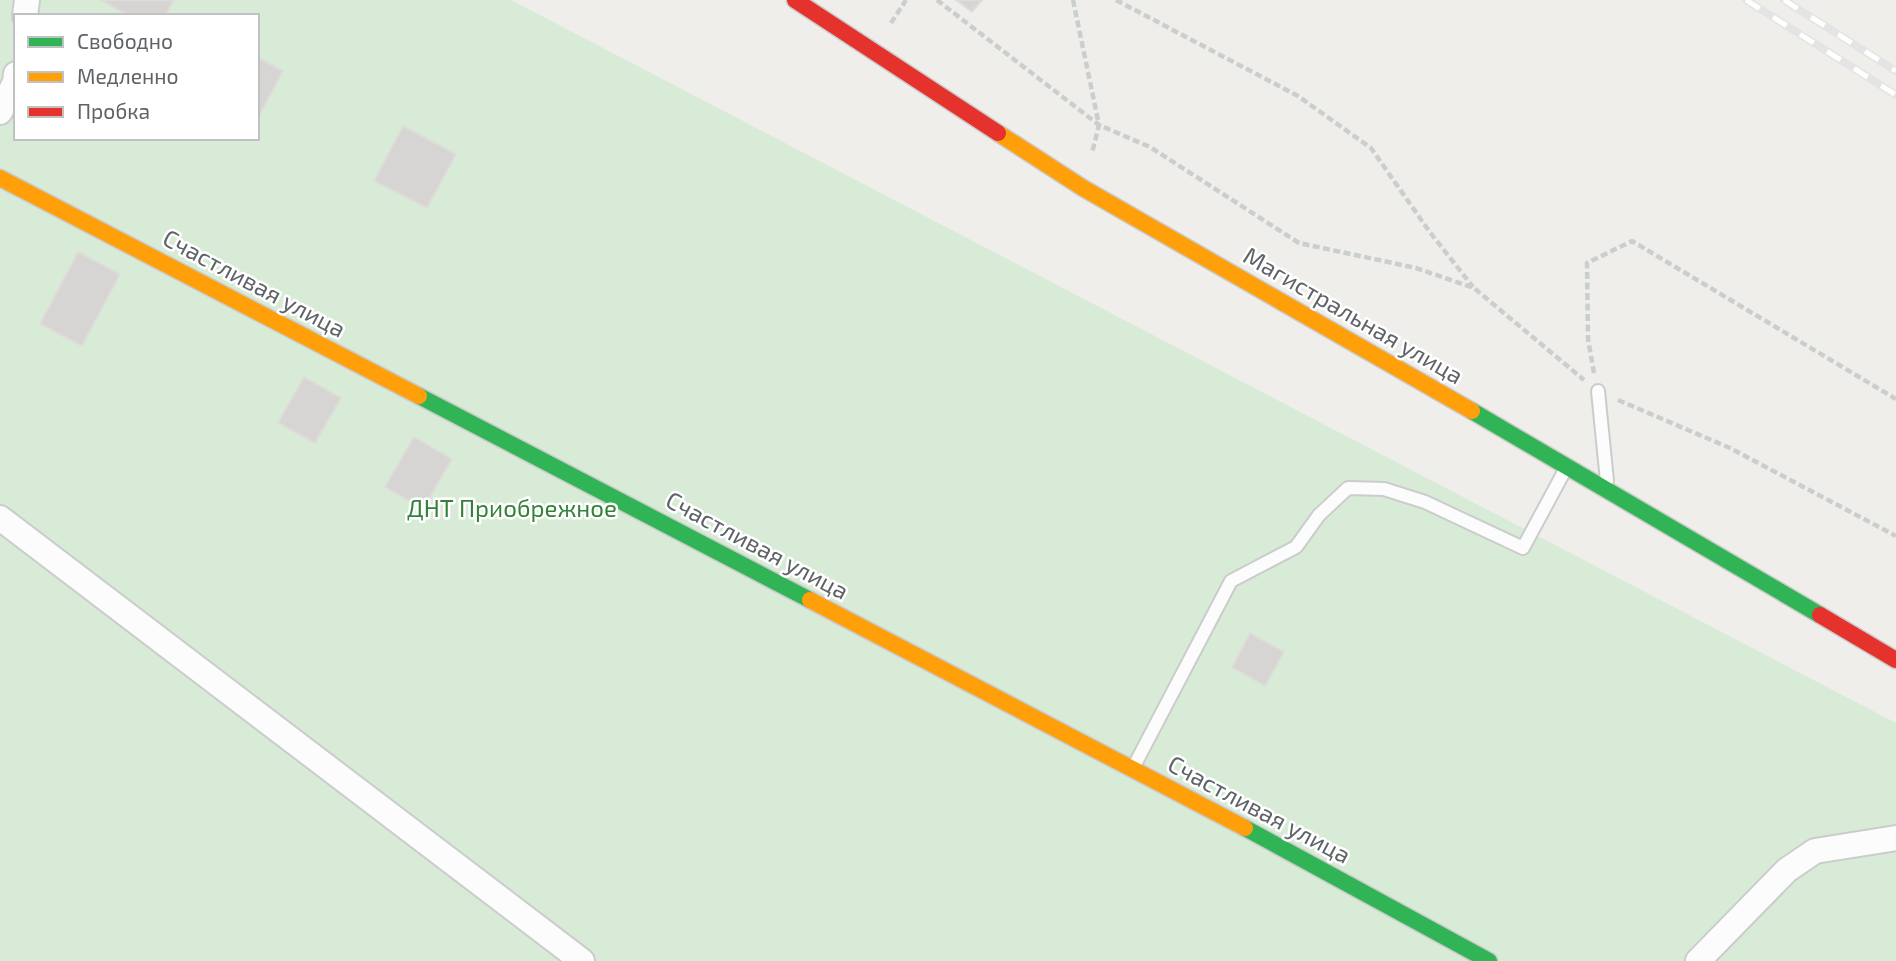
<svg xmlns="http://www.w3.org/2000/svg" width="1896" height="961" font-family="'Exo 2',sans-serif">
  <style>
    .green { fill: #d8ebd6; fill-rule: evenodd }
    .building { fill: #d6d5d3; stroke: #deddd9; stroke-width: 2 }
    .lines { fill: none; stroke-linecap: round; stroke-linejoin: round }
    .lane-casing { stroke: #cbcccc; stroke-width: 16 }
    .street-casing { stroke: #cbcccc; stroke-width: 28 }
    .fast-casing { stroke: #cacacb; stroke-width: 19 }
    .slow-casing { stroke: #cacacb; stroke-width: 19 }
    .jam-casing { stroke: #cacacb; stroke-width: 19 }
    .path { stroke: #cacfcc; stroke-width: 4.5; stroke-dasharray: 7 3.5; stroke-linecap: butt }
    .lane { stroke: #fdfcfc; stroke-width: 12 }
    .street { stroke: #fdfcfc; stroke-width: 24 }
    .fast { stroke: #30b455; stroke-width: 16 }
    .slow { stroke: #ff9f0a; stroke-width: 16 }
    .jam { stroke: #e5322d; stroke-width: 16 }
    .rail-casing { stroke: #e4e4e4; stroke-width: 8 }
    .rail { stroke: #fff; stroke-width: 5; stroke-dasharray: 16; stroke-linecap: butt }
    .labels { text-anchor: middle; stroke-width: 5; stroke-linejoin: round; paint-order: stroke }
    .street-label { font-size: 24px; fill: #5f6368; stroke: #fff }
    .park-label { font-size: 24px; fill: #348238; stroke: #fff }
  </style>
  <rect width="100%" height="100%" fill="#efeeea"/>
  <!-- green -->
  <path class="green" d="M0 0H511L1896 723V961H0ZM16 16H257V138H16Z"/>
  <!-- building -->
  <g class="building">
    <polygon points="101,0 174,0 165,16 129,16"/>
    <polygon points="956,0 982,0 972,12"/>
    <polygon points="257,57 283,71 259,116 257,115"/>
    <polygon points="403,126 456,154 427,208 374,181"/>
    <polygon points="78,252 120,274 82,346 40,324"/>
    <polygon points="304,377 341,398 315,443 278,423"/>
    <polygon points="414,437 452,459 423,509 385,487"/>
    <polygon points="1250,633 1284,652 1265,686 1232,667"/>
  </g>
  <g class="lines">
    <defs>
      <g id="lane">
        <polyline points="1598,391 1607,481"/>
        <polyline points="1133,768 1231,581 1296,547 1319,515 1348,488 1384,489 1425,502 1523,548 1565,470"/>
      </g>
      <g id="street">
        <polyline points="25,16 27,0"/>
        <polyline points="0,112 15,82 16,74"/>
        <polyline points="0,518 582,961"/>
        <polyline points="1698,961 1787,870 1815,851 1896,838"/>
      </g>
      <g id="fast">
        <polyline points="419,396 810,600"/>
        <polyline points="1472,411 1820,615"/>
        <polyline points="1245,828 1489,961"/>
      </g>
      <g id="slow">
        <polyline points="998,133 1083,188 1472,411"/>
        <polyline points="0,178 419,396"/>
        <polyline points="810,600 1245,828"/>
      </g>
      <g id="jam">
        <polyline points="795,0 998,133"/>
        <polyline points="1820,615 1896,660"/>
      </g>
    </defs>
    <!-- lane casing -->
    <use href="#lane" class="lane-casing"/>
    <!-- street casing -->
    <use href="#street" class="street-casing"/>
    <!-- fast casing -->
    <use href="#fast" class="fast-casing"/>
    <!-- slow casing -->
    <use href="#slow" class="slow-casing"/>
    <!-- jam casing -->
    <use href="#jam" class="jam-casing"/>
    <!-- path -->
    <g class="path">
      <polyline points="937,0 1099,125 1150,147 1299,243 1416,268 1474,288 1584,380"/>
      <polyline points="1073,0 1099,125 1092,153"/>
      <polyline points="1116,0 1298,96 1371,148 1429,231 1473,287"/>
      <polyline points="891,23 906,0"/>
      <polyline points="1594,373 1588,339 1587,263 1632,241 1896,399"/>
      <polyline points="1618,400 1730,448 1896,536"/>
    </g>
    <!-- lane -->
    <use href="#lane" class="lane"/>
    <!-- street -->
    <use href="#street" class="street"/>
    <!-- fast -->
    <use href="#fast" class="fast"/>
    <!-- slow -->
    <use href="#slow" class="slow"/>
    <!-- jam -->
    <use href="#jam" class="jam"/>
    <defs>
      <g id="rail">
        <polyline points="1746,0 1896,95"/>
        <polyline points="1784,0 1896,71"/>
      </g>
    </defs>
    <!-- rail casing -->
    <use href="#rail" class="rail-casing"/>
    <!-- rail -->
    <use href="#rail" class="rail"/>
  </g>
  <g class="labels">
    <!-- street labels -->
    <g class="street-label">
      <text transform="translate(254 284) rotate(28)" y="8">Счастливая улица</text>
      <text transform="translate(1353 316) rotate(30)" y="8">Магистральная улица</text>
      <text transform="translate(757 546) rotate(28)" y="8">Счастливая улица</text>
      <text transform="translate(1259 810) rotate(28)" y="8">Счастливая улица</text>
    </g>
    <!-- park labels -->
    <g class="park-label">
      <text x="512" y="517">ДНТ Приобрежное</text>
    </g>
  </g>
  <!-- legend -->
  <rect x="14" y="14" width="245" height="126" fill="#ffffff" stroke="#bfc1c3" stroke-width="2"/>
  <rect x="28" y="37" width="35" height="10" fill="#30b455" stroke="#bfc1c3" stroke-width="2"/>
  <text x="77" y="49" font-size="21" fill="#5f6368">Свободно</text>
  <rect x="28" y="72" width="35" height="10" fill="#ff9f0a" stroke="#bfc1c3" stroke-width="2"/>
  <text x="77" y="84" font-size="21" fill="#5f6368">Медленно</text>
  <rect x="28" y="107" width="35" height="10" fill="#e5322d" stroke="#bfc1c3" stroke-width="2"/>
  <text x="77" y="119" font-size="21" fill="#5f6368">Пробка</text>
</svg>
